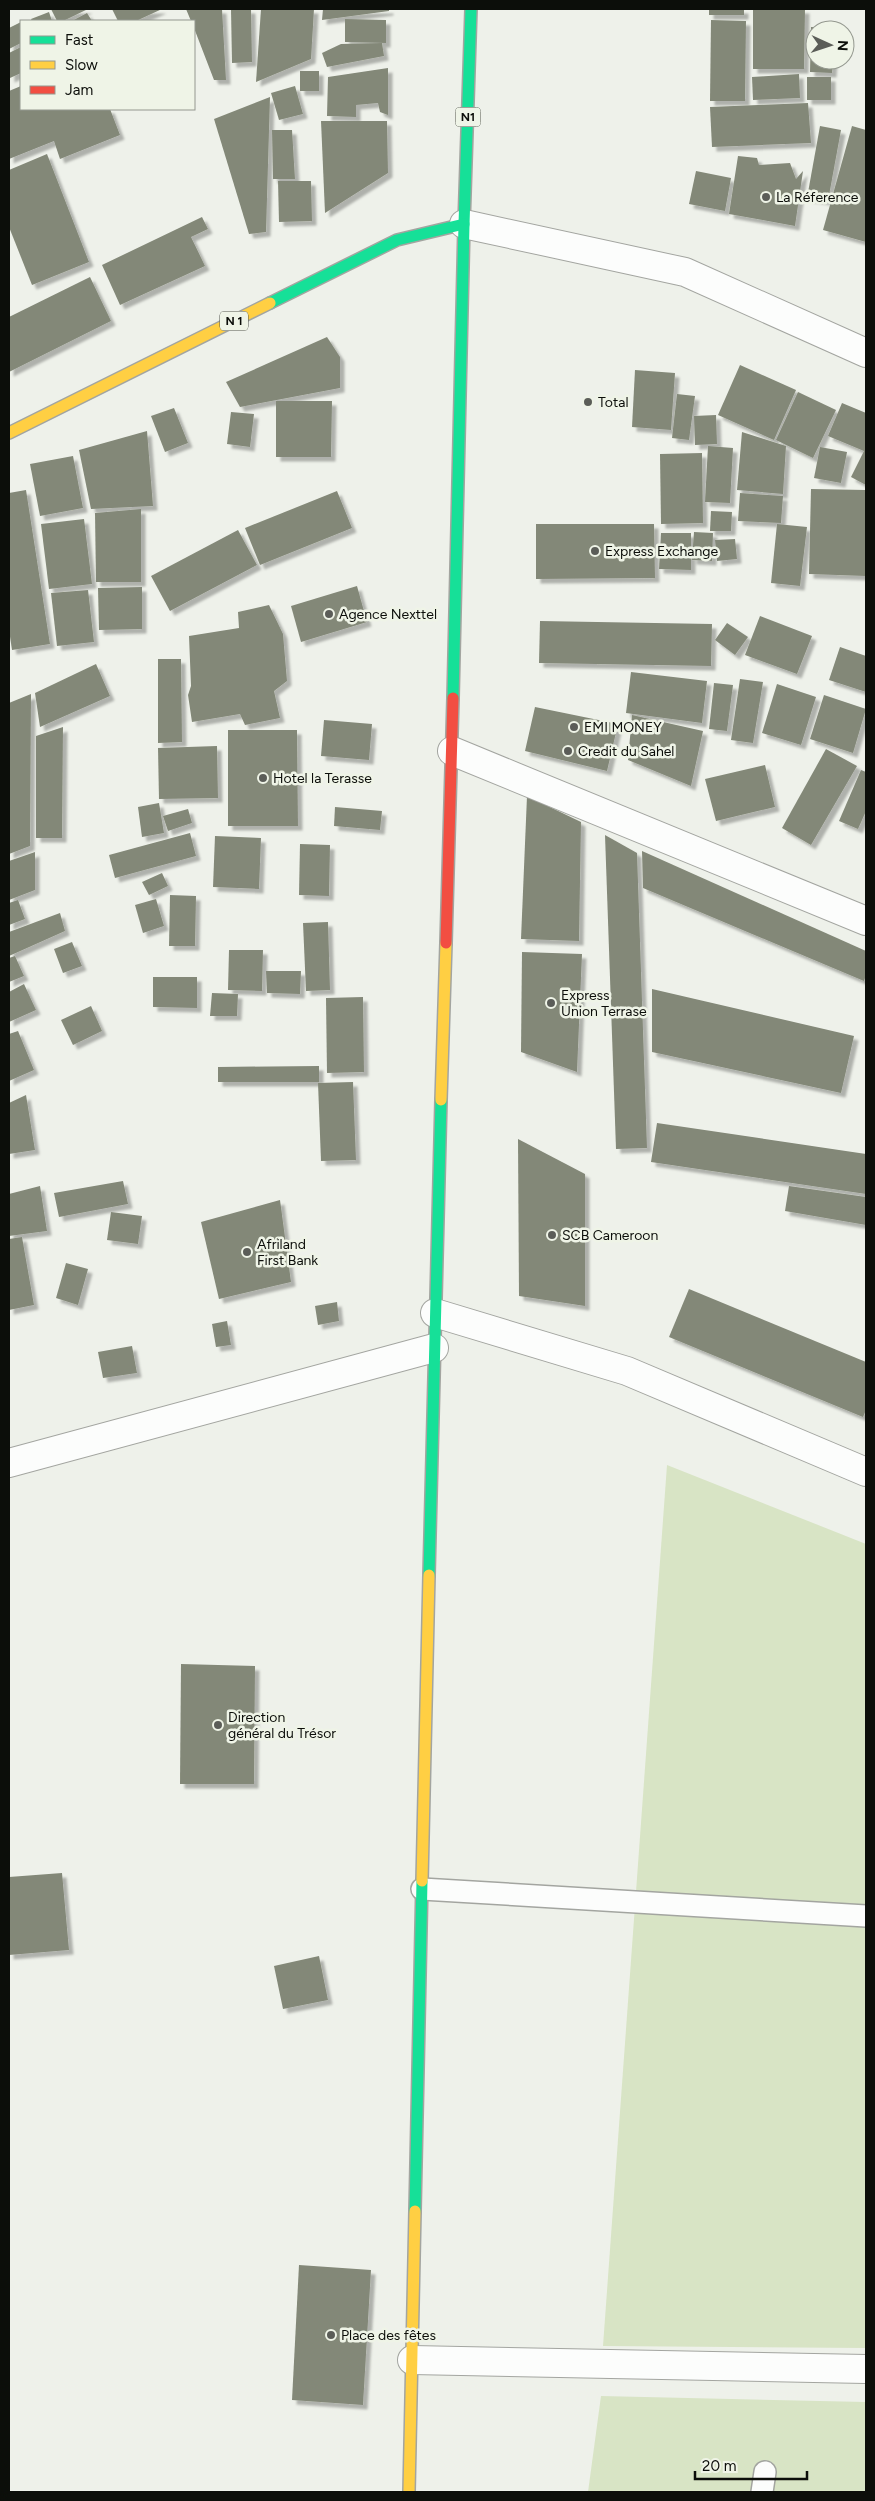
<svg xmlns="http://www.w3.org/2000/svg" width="875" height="2501" font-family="Figtree,sans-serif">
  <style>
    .green { fill: #d8e4c5 }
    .building { fill: #838878; filter: url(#shadow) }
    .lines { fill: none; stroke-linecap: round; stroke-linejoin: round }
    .lane-casing { stroke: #a3a5a0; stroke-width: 24 }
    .street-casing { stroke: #a3a5a0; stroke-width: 30 }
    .fast-casing { stroke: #a3a5a0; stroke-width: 14 }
    .slow-casing { stroke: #a3a5a0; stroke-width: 14 }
    .jam-casing { stroke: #a3a5a0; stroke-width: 14 }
    .lane { stroke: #fcfdfc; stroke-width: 21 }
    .street { stroke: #fcfdfc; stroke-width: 28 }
    .fast { stroke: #16e098; stroke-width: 11 }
    .slow { stroke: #ffcf43; stroke-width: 11 }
    .jam { stroke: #f24e42; stroke-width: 11 }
    .poi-dot { fill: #5b5d58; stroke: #eff4e7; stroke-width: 2 }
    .labels { text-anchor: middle; stroke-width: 5; stroke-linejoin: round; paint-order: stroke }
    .shield { fill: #eff4e7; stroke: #50534c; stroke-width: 1 }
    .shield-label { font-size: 12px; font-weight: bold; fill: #0c0e0a }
    .poi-label { font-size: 14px; fill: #0c0e0a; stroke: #eff4e7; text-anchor: start }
  </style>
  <defs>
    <filter id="shadow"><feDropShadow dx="4.5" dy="4.5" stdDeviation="1" flood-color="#0004"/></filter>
  </defs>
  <rect width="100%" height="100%" fill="#eef1ea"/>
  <!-- green -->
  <g class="green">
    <polygon points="667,1465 866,1544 866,2348 603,2346"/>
    <polygon points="601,2396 866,2402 866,2492 588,2492"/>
  </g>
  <!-- building -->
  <g class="building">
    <polygon points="51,9 88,9 63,21 57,21"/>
    <polygon points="112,9 162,9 136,21 118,21"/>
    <polygon points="186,9 222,9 226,80 214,80 194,28 194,21 191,21"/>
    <polygon points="231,9 251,9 252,62 232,63"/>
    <polygon points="261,9 314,9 311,59 256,82"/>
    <polygon points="323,9 389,9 389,11 322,20"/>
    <rect x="709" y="9" width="35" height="6"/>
    <polygon points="753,9 805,9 804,69 753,69"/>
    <polygon points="49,12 52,21 32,21 31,19"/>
    <polygon points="87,13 92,21 72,21"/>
    <polygon points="345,19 386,20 386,43 345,42"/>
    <polygon points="711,20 746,21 745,101 710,101"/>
    <polygon points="21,22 21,43 9,49 9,28"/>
    <polygon points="811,27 833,28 833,30 815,30 815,60 833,60 832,73 810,72"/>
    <polygon points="382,43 384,56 327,67 322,53 341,44"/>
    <polygon points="21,47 21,73 10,78 9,53"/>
    <polygon points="388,68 388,115 380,112 378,103 356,105 356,117 327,116 328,77"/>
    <rect x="300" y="71" width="19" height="20"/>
    <polygon points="799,74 800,98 753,100 752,77"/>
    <rect x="807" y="77" width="24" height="23"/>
    <polygon points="21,86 21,109 110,109 120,135 60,159 54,141 9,159 9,91"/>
    <polygon points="295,86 303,114 279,120 271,93"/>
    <polygon points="270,97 266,232 249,234 214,119"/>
    <polygon points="808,103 811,143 712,147 710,107"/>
    <polygon points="321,121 387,121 388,173 325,213"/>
    <polygon points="820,126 841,130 828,201 807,198"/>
    <polygon points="852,126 866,130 866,242 823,230"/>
    <polygon points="272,130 292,130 295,179 273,179"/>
    <polygon points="47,154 89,262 32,285 9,227 9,170"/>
    <polygon points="738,156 757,158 759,165 790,163 796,179 803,171 795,226 729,214"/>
    <polygon points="696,171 731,178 725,211 689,204"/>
    <polygon points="278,181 311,181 312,221 279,222"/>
    <polygon points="202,217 208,229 191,237 205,266 120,305 102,265"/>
    <polygon points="90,277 111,321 9,372 9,317"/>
    <polygon points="327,337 340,357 340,388 240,407 226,382"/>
    <polygon points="740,365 796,390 774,440 718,415"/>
    <polygon points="635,370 675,373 671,430 632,427"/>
    <polygon points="798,392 836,410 813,458 776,440"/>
    <polygon points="677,394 695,396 689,440 672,438"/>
    <polygon points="276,401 332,401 331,457 276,457"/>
    <polygon points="842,403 866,413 866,485 851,477 864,451 828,436"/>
    <polygon points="174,408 188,443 165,452 151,416"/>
    <polygon points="231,412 254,414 250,447 227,444"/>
    <polygon points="716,415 717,444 695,445 694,416"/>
    <polygon points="147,431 153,506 91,509 79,450"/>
    <polygon points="742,432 786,446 783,494 737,490"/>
    <polygon points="708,446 733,448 730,503 705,502"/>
    <polygon points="820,447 847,452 841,483 814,478"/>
    <polygon points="702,453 703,523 661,524 660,454"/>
    <polygon points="73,456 83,508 40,516 30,464"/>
    <polygon points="811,489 866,490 866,576 809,574"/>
    <polygon points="26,490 50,644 12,650 9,630 9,493"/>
    <polygon points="337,491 352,528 260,565 245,528"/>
    <polygon points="740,493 783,496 781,523 738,521"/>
    <polygon points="141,509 141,582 96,582 95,513"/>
    <polygon points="711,511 732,512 731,531 710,531"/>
    <polygon points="84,519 92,584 49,589 41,524"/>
    <polygon points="536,524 654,524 655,578 536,579"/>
    <polygon points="777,524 807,527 800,586 771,583"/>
    <polygon points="238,530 257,565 170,611 151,576"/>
    <polygon points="694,532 713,533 712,561 692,560"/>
    <polygon points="661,533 691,533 691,570 659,569"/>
    <polygon points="735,539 737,559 717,561 715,540"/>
    <polygon points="357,586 367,622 301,642 291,606"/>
    <polygon points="142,587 142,629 99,630 98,588"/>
    <polygon points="88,590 94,642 57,646 51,593"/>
    <polygon points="269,605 283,634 287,681 274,691 280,718 245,725 240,714 192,722 188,695 191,686 189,636 239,628 238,612"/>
    <polygon points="760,616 812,636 797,674 745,655"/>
    <polygon points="540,621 712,624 711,666 539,663"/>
    <polygon points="727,623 748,637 735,655 715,640"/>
    <polygon points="840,647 866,656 866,692 829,680"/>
    <polygon points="158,659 181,659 182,742 158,743"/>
    <polygon points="96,664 110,696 40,727 35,693"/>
    <polygon points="631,672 707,681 702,723 626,713"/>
    <polygon points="740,679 763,682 753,743 731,740"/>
    <polygon points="714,683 733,685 727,731 709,729"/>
    <polygon points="777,684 816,697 801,745 762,733"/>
    <polygon points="31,694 30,846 9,854 9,703"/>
    <polygon points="824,695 866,709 853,753 810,739"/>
    <polygon points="535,707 618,724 607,771 525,751"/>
    <polygon points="632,715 703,731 691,786 628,760"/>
    <polygon points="324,720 372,724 369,760 321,756"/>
    <polygon points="63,727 62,838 36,838 36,736"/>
    <polygon points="228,730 297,730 298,826 228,826"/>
    <polygon points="217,746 218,798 159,799 158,748"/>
    <polygon points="826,749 857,766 811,845 782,828"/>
    <polygon points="765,765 775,807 716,821 705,779"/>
    <polygon points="861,770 866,772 866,811 858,829 839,821"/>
    <polygon points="527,796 581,822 579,941 521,939"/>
    <polygon points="159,803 164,833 142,837 138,807"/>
    <polygon points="335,807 382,811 380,830 334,826"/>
    <polygon points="188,809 192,823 168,831 163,816"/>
    <polygon points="190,833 196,856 115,878 109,855"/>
    <polygon points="605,835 637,853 647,1148 616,1149"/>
    <polygon points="215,836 261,838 259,889 213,887"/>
    <polygon points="300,844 330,845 329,896 299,895"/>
    <polygon points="642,851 866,951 866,975 864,981 643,888"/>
    <polygon points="35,852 35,890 9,900 9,861"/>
    <polygon points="162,873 168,886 149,895 142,882"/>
    <polygon points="170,895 196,896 195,946 169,946"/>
    <polygon points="156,899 164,926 143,933 135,905"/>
    <polygon points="18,900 25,919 9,925 9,903"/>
    <polygon points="60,913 65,931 9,956 9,932"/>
    <polygon points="328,922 330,990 306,991 303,923"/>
    <polygon points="72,942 82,966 63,973 54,949"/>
    <polygon points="229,950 263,950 262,991 228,990"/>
    <polygon points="522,952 582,954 577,1072 521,1052"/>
    <polygon points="15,956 24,976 9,982 9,958"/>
    <polygon points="266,971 301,971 300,994 267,993"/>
    <polygon points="153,977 197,977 197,1008 153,1007"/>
    <polygon points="24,984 36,1010 9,1022 9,992"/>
    <polygon points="652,989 854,1036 841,1093 652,1052"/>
    <polygon points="212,993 238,994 237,1016 210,1016"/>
    <polygon points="363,997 364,1072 327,1073 326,998"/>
    <polygon points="91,1006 102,1031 73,1045 61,1020"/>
    <polygon points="18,1031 34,1070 9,1081 9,1034"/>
    <polygon points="319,1066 319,1082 218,1082 218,1067"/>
    <polygon points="353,1082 356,1160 321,1161 318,1083"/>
    <polygon points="26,1095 35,1150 9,1154 9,1103"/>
    <polygon points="657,1123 866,1154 866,1194 651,1162"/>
    <polygon points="518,1139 585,1174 585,1306 519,1296"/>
    <polygon points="123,1181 128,1204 59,1217 54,1193"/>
    <polygon points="40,1186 47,1231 9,1236 9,1194"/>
    <polygon points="789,1186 866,1197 866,1225 785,1211"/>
    <polygon points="280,1200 291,1282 219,1299 201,1222"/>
    <polygon points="111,1212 142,1216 138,1244 107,1240"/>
    <polygon points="22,1237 34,1305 9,1310 9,1239"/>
    <polygon points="66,1263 88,1269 78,1305 56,1298"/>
    <polygon points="689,1289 866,1362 866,1410 863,1417 669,1337"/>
    <polygon points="337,1302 339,1321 318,1325 315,1306"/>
    <polygon points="227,1321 231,1345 216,1347 212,1324"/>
    <polygon points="132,1346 137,1373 103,1378 98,1352"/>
    <polygon points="181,1664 255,1666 254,1784 180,1784"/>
    <polygon points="62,1873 69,1950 9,1955 9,1877"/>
    <polygon points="319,1956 328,2000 283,2009 274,1966"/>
    <polygon points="299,2265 371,2270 363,2405 292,2400"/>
  </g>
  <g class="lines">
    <defs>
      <g id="lane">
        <polyline points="422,1889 866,1916"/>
        <polyline points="762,2492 765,2472"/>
      </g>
      <g id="street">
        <polyline points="464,224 685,272 866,353"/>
        <polyline points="452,751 866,921"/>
        <polyline points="435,1313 627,1371 866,1472"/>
        <polyline points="9,1463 434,1348"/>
        <polyline points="412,2360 866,2369"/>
      </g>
      <g id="fast">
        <polyline points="270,303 397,240 464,224 471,9"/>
        <polyline points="453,698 464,224"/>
        <polyline points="429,1575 441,1100"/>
        <polyline points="415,2211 422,1881"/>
      </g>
      <g id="slow">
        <polyline points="9,433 270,303"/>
        <polyline points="441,1100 446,943"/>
        <polyline points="422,1881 429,1575"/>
        <polyline points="409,2492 415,2211"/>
      </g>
      <polyline id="jam" points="446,943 453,698"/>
    </defs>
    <!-- lane casing -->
    <use href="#lane" class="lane-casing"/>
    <!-- street casing -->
    <use href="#street" class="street-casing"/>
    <!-- fast casing -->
    <use href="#fast" class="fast-casing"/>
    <!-- slow casing -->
    <use href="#slow" class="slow-casing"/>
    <!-- jam casing -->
    <use href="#jam" class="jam-casing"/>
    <!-- lane -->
    <use href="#lane" class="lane"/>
    <!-- street -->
    <use href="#street" class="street"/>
    <!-- fast -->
    <use href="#fast" class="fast"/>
    <!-- slow -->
    <use href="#slow" class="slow"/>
    <!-- jam -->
    <use href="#jam" class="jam"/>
  </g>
  <!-- markers -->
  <g class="poi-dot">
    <circle cx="766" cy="197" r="5"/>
    <circle cx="588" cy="402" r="5"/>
    <circle cx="595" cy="551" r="5"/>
    <circle cx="329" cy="614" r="5"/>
    <circle cx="574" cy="727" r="5"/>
    <circle cx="568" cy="751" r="5"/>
    <circle cx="263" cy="778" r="5"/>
    <circle cx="551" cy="1003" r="5"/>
    <circle cx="552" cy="1235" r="5"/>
    <circle cx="247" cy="1252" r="5"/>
    <circle cx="218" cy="1725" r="5"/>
    <circle cx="331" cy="2335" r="5"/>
  </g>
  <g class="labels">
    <!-- shield labels -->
    <g class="shield">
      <rect x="455.5" y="107.5" width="25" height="19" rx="4"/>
      <rect x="220" y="311.5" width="28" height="19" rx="4"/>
    </g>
    <g class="shield-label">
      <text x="468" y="121">N1</text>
      <text x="234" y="325">N 1</text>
    </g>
    <!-- poi labels -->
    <g class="poi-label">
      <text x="776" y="202">La Réference</text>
      <text x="598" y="407">Total</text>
      <text x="605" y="556">Express Exchange</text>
      <text x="339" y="619">Agence Nexttel</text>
      <text x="584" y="732">EMI MONEY</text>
      <text x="578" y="756">Credit du Sahel</text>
      <text x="273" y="783">Hotel la Terasse</text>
      <text x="561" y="1000">Express<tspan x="561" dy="16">Union Terrase</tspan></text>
      <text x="562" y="1240">SCB Cameroon</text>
      <text x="257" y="1249">Afriland<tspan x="257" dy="16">First Bank</tspan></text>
      <text x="228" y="1722">Direction<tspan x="228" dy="16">général du Trésor</tspan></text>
      <text x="341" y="2340">Place des fêtes</text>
    </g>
  </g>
  <!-- border -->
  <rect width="875" height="2501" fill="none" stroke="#0c0e0a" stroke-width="20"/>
  <!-- legend -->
  <rect x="20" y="20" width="175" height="90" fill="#eff4e7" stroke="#94988f"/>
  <rect x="30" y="36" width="25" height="8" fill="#16e098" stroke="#94988f"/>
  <text x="65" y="45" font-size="15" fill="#0c0e0a">Fast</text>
  <rect x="30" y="61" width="25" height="8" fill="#ffcf43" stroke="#94988f"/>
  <text x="65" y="70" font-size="15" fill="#0c0e0a">Slow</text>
  <rect x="30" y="86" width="25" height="8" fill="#f24e42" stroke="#94988f"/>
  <text x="65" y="95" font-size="15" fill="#0c0e0a">Jam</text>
  <!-- north arrow -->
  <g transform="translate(830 45) rotate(93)"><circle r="24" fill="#eff4e7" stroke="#94988f"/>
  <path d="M0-4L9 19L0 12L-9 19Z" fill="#5b5d58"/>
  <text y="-8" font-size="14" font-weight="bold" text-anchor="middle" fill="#0c0e0a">N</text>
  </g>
  <!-- scale -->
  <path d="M695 2471v8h112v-8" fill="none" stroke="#0c0e0a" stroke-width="2.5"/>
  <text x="702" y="2471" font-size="15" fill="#0c0e0a" stroke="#eff4e7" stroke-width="4" paint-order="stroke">20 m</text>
</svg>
